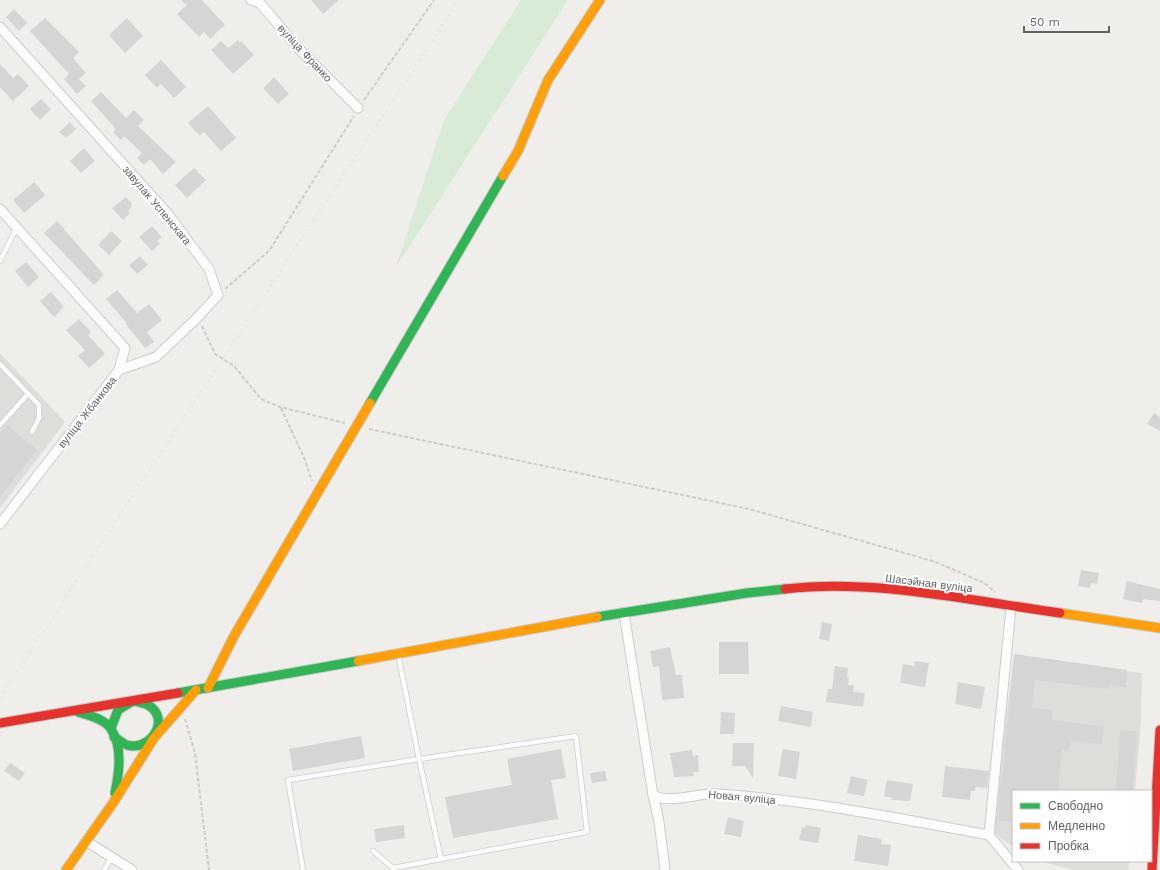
<svg xmlns="http://www.w3.org/2000/svg" width="1160" height="870" font-family="'Work Sans',sans-serif">
  <style>
    .industrial { fill: #dfddda }
    .green { fill: #d8ebd6 }
    .building { fill: #d6d5d3 }
    .lines { fill: none; stroke-linecap: round; stroke-linejoin: round }
    .lane-casing { stroke: #cbcccc; stroke-width: 6 }
    .street-casing { stroke: #cbcccc; stroke-width: 11 }
    .fast-casing { stroke: #cacacb; stroke-width: 11 }
    .slow-casing { stroke: #cacacb; stroke-width: 11 }
    .jam-casing { stroke: #cacacb; stroke-width: 11 }
    .path { stroke: #cacfcc; stroke-width: 2; stroke-dasharray: 4 2; stroke-linecap: butt }
    .lane { stroke: #fdfcfc; stroke-width: 4.5 }
    .street { stroke: #fdfcfc; stroke-width: 9 }
    .fast { stroke: #30b455; stroke-width: 9 }
    .slow { stroke: #ff9f0a; stroke-width: 9 }
    .jam { stroke: #e5322d; stroke-width: 9 }
    .rail { stroke: #e4e4e4; stroke-width: 3; stroke-dasharray: 1 5; stroke-linecap: butt }
    .labels { text-anchor: middle; stroke-width: 4; stroke-linejoin: round; paint-order: stroke }
    .street-label { font-size: 11px; fill: #5f6368; stroke: #fff }
  </style>
  <rect width="100%" height="100%" fill="#efeeea"/>
  <!-- industrial -->
  <g class="industrial">
    <polygon points="0,353 65,422 0,508"/>
    <polygon points="1014,656 1142,673 1141,719 1135,791 1013,791 1013,847 992,831"/>
    <polygon points="1040,861 1129,861 1128,870 1073,870"/>
  </g>
  <!-- green -->
  <polygon class="green" points="521,0 568,0 396,267 444,120"/>
  <!-- building -->
  <g class="building">
    <polygon points="181,0 202,0 225,25 210,39 204,32 199,37 177,14 187,5"/>
    <polygon points="311,0 339,0 323,14"/>
    <polygon points="14,9 27,23 19,31 6,17"/>
    <polygon points="45,18 79,52 73,58 86,73 79,79 86,86 77,94 64,79 69,74 30,31"/>
    <polygon points="127,18 143,36 125,53 109,35"/>
    <polygon points="238,40 240,43 241,41 254,55 233,74 211,50 221,41 228,48"/>
    <polygon points="161,60 186,87 174,98 161,84 157,88 145,75"/>
    <polygon points="0,64 13,78 18,74 29,86 13,101 0,87"/>
    <polygon points="274,77 289,94 278,104 263,88"/>
    <polygon points="101,92 126,118 134,110 144,120 138,126 176,162 163,174 150,159 144,165 137,158 142,153 124,136 121,140 113,132 116,129 91,101"/>
    <polygon points="41,99 51,109 40,120 30,109"/>
    <polygon points="208,106 236,138 221,151 204,132 200,136 188,123"/>
    <polygon points="70,122 76,129 66,138 59,132"/>
    <polygon points="84,148 95,161 81,173 70,161"/>
    <polygon points="194,168 206,180 187,198 175,185"/>
    <polygon points="34,182 45,195 24,213 13,200"/>
    <polygon points="126,197 132,204 131,205 132,207 128,211 130,213 123,220 112,208"/>
    <polygon points="57,221 104,275 94,285 44,233"/>
    <polygon points="152,226 162,237 157,241 160,244 152,251 139,237"/>
    <polygon points="111,231 122,241 109,255 98,245"/>
    <polygon points="140,256 148,265 137,274 129,265"/>
    <polygon points="26,262 39,277 28,287 15,271"/>
    <polygon points="117,290 137,313 149,304 162,320 147,332 154,342 145,348 125,323 126,322 106,299"/>
    <polygon points="51,292 64,307 54,317 40,301"/>
    <polygon points="79,319 91,332 88,335 105,354 89,368 78,356 85,350 66,330"/>
    <polygon points="1154,413 1160,417 1160,431 1147,424"/>
    <polygon points="7,425 37,450 0,497 0,434"/>
    <polygon points="1081,570 1099,573 1097,584 1091,583 1090,588 1078,586"/>
    <polygon points="1127,581 1160,589 1160,601 1143,599 1142,603 1123,599"/>
    <polygon points="822,622 832,624 829,641 819,639"/>
    <polygon points="719,642 748,642 749,674 719,674"/>
    <polygon points="670,647 676,675 682,675 684,698 662,700 659,666 653,667 650,651"/>
    <polygon points="1014,654 1127,670 1126,687 1109,686 1109,689 1035,680 1032,708 1053,710 1052,720 1104,727 1102,744 1071,741 1069,750 1062,749 1058,791 1013,791 1013,822 998,820 1001,772 1003,772"/>
    <polygon points="915,661 929,663 925,687 900,683 903,664 914,666"/>
    <polygon points="835,666 848,668 847,677 849,677 848,685 854,685 853,692 865,693 863,707 826,702 828,689 832,689"/>
    <polygon points="958,682 985,687 981,709 955,704"/>
    <polygon points="781,706 813,712 811,727 778,721"/>
    <polygon points="721,712 735,713 734,734 720,734"/>
    <polygon points="1120,730 1137,732 1133,791 1116,791"/>
    <polygon points="361,736 365,758 293,771 289,749"/>
    <polygon points="733,743 754,743 753,778 745,766 732,766"/>
    <polygon points="561,749 566,778 551,780 558,819 453,838 445,797 512,785 507,759"/>
    <polygon points="783,749 800,752 796,779 778,776"/>
    <polygon points="692,750 693,756 698,755 699,772 693,772 694,776 674,777 670,753"/>
    <polygon points="10,763 25,773 19,781 4,771"/>
    <polygon points="945,766 989,771 987,788 976,787 975,791 971,791 970,800 942,797"/>
    <polygon points="605,771 607,781 592,783 590,773"/>
    <polygon points="851,776 868,780 864,796 847,793"/>
    <polygon points="887,780 913,784 910,801 891,800 892,798 884,796"/>
    <polygon points="728,817 744,821 741,837 724,834"/>
    <polygon points="404,825 405,838 376,842 374,829"/>
    <polygon points="806,825 821,828 818,843 799,840 802,827 805,828"/>
    <polygon points="858,835 877,838 882,840 881,844 891,845 888,866 854,861"/>
  </g>
  <g class="lines">
    <defs>
      <g id="lane">
        <polyline points="0,261 17,227"/>
        <polyline points="0,364 39,405 39,418 32,432"/>
        <polyline points="0,425 28,394"/>
        <polyline points="373,851 393,868 587,832 576,736 419,759 441,859"/>
        <polyline points="104,870 112,857"/>
        <polyline points="303,870 288,780 419,759 398,654"/>
      </g>
      <g id="street">
        <polyline points="251,0 260,3 298,48 358,108"/>
        <polyline points="0,27 168,214 209,269 218,295 197,318 156,357 119,370"/>
        <polyline points="0,209 125,348 119,370 0,524"/>
        <polyline points="1011,607 989,835 1018,870"/>
        <path d="M624 613 653 795C672 805 698 792 719 794 809 800 900 819 989 835"/>
        <polyline points="653,795 659,822 665,870"/>
        <polyline points="86,841 132,870"/>
      </g>
      <g id="fast">
        <polyline points="370,403 503,176"/>
        <polyline points="597,617 747,593 785,589"/>
        <polyline points="178,693 358,661"/>
        <path d="M78 712C88 715 105 719 111 729 123 747 119 773 115 793"/>
        <path d="M111 728 118 710 133 701C138 702 144 703 148 705 172 719 150 752 127 745 123 744 118 739 114 737"/>
      </g>
      <g id="slow">
        <polyline points="503,176 518,151 548,80 600,0"/>
        <polyline points="1060,613 1160,628"/>
        <polyline points="358,661 597,617"/>
        <polyline points="208,688 234,636 370,403"/>
        <polyline points="66,870 113,803 154,738 196,690"/>
      </g>
      <g id="jam">
        <path d="M785 589C873 578 972 601 1060 613"/>
        <polyline points="0,723 178,693"/>
        <polyline points="1152,870 1160,730"/>
      </g>
    </defs>
    <!-- lane casing -->
    <use href="#lane" class="lane-casing"/>
    <!-- street casing -->
    <use href="#street" class="street-casing"/>
    <!-- fast casing -->
    <use href="#fast" class="fast-casing"/>
    <!-- slow casing -->
    <use href="#slow" class="slow-casing"/>
    <!-- jam casing -->
    <use href="#jam" class="jam-casing"/>
    <!-- path -->
    <g class="path">
      <polyline points="364,100 434,0"/>
      <polyline points="225,289 269,251 354,116"/>
      <polyline points="202,326 215,354 234,366 261,399 280,407 345,423"/>
      <polyline points="281,408 305,460 312,481"/>
      <polyline points="369,429 749,509 936,562 984,583 995,592"/>
      <polyline points="185,719 195,753 209,870"/>
    </g>
    <!-- lane -->
    <use href="#lane" class="lane"/>
    <!-- street -->
    <use href="#street" class="street"/>
    <!-- fast -->
    <use href="#fast" class="fast"/>
    <!-- slow -->
    <use href="#slow" class="slow"/>
    <!-- jam -->
    <use href="#jam" class="jam"/>
    <!-- rail -->
    <polyline class="rail" points="0,697 459,0"/>
  </g>
  <g class="labels">
    <!-- street labels -->
    <g class="street-label">
      <text transform="translate(305 53) rotate(47)" y="4">вуліца Франко</text>
      <text transform="translate(157 205) rotate(50)" y="4">завулак Успенскага</text>
      <text transform="translate(87 412) rotate(-52)" y="4">вуліца Жбанкова</text>
      <text transform="translate(929 583) rotate(7)" y="4">Шасэйная вуліца</text>
      <text transform="translate(742 797) rotate(5)" y="4">Новая вуліца</text>
    </g>
  </g>
  <!-- legend -->
  <rect x="1012" y="790" width="140" height="72" fill="#ffffff" stroke="#bfc1c3"/>
  <rect x="1020" y="803" width="20" height="6" fill="#30b455" stroke="#bfc1c3"/>
  <text x="1048" y="810" font-size="12" fill="#5f6368">Свободно</text>
  <rect x="1020" y="823" width="20" height="6" fill="#ff9f0a" stroke="#bfc1c3"/>
  <text x="1048" y="830" font-size="12" fill="#5f6368">Медленно</text>
  <rect x="1020" y="843" width="20" height="6" fill="#e5322d" stroke="#bfc1c3"/>
  <text x="1048" y="850" font-size="12" fill="#5f6368">Пробка</text>
  <!-- scale -->
  <path d="M1024 26v6h85v-6" fill="none" stroke="#5f6368" stroke-width="2"/>
  <text x="1030" y="26" font-size="12" fill="#5f6368" stroke="#ffffff" stroke-width="3" paint-order="stroke">50 m</text>
</svg>
